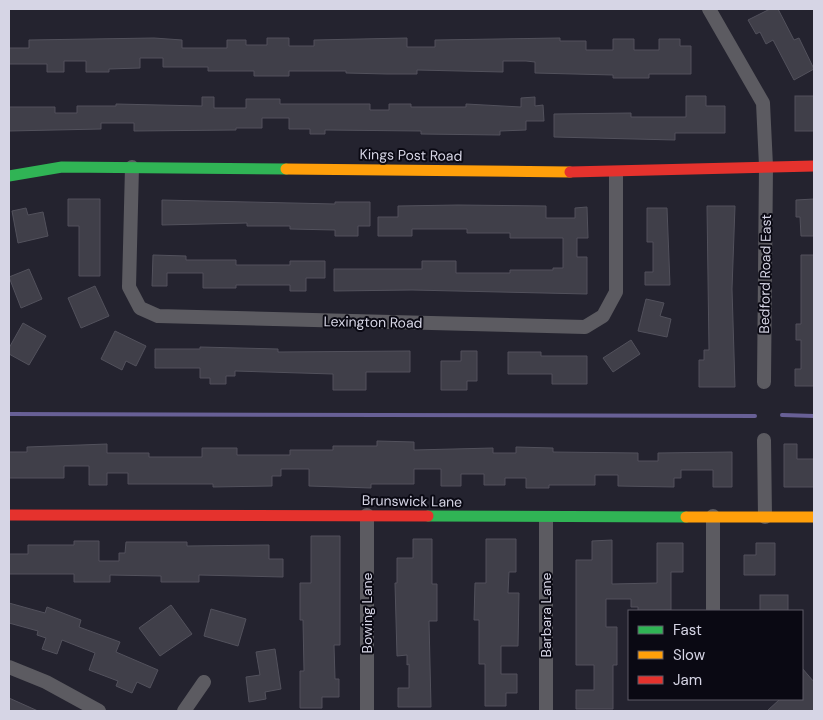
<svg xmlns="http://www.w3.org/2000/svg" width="823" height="720" font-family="'DM Sans',sans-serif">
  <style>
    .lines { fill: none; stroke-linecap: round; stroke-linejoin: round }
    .stream { stroke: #686096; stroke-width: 4 }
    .building { fill: #403f49; stroke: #52515c }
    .street { stroke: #5c5b61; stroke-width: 14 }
    .fast { stroke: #30b455; stroke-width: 11 }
    .slow { stroke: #ff9f0a; stroke-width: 11 }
    .jam { stroke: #e5322d; stroke-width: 11 }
    .labels { text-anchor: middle; stroke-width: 4; stroke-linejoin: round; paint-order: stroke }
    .street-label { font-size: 14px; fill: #d6d5e5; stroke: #0a0913 }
  </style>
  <rect width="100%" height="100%" fill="#24232f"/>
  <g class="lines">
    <!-- stream -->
    <g class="stream">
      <polyline points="9,414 755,416"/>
      <polyline points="782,415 814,416"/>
    </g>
  </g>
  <!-- building -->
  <g class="building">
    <polygon points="770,9 778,9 794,40 799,38 814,69 794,80 773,40 766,44 760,32 756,34 748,20"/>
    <polygon points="154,38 182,40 182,48 227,48 227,40 246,40 246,45 267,45 267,38 289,38 289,46 314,46 314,40 407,38 407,47 435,47 435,40 560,38 560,41 586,41 586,50 613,50 613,39 634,39 634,50 659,50 659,39 680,39 680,46 691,46 691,74 649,74 649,78 613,78 613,75 535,73 535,62 526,61 503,61 503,72 417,70 417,74 387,74 346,73 346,71 289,71 289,76 254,76 254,71 208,71 208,67 163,67 163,58 140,58 140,68 109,69 109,72 86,72 86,61 64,61 64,72 47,72 47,64 9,64 9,48 29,48 29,40"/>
    <polygon points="686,96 706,96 706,106 725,106 725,133 675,133 675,140 554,137 554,114 631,113 631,117 686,117"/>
    <rect x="795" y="96" width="19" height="35"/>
    <polygon points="202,97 214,97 214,108 246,108 246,99 280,99 280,104 370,104 370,110 389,110 389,104 411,104 411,107 466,107 466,104 521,107 521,98 535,97 535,106 543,105 544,121 526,121 526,130 500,131 500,135 421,134 421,131 325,130 325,134 310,134 310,129 289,129 289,118 262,118 262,128 236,128 236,130 134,131 134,123 101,123 101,129 9,131 9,107 55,107 55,113 77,113 77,106 116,106 116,104 202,106"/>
    <polygon points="68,199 100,199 100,276 79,276 79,226 68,226"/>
    <polygon points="814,199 814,236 801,236 800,217 796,217 796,200"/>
    <polygon points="162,200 335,204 335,202 370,202 370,226 358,226 358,236 335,236 335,230 290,229 290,226 247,226 247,223 162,225"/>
    <polygon points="458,205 546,206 546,218 575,218 575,208 587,207 588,238 577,238 577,257 587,257 587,294 412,290 334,291 334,269 422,269 422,261 456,261 456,273 510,273 510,270 553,270 553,268 563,268 563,238 510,238 510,233 467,233 467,229 412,229 412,236 378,236 378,217 398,217 398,206"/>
    <polygon points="707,206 735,206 732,289 735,387 699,387 699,360 704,360 704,350 709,350"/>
    <polygon points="26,208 28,215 43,212 48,236 18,243 12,211"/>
    <polygon points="647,208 667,208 670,285 645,285 645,272 653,272 653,242 647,242"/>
    <polygon points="153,255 186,256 186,260 236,260 236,265 290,265 290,261 325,261 325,278 306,278 306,291 290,291 290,285 236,285 236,288 203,288 203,273 167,273 167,286 152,286"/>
    <polygon points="801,255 814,255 814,386 795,386 795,369 801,369 801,340 796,340 796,324 801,324"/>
    <polygon points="29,269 42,299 21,308 9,277"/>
    <polygon points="95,286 109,316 81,328 68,298"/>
    <polygon points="646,299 664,303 660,316 671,319 667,337 638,331"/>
    <polygon points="23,323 46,336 29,365 9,354 9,348"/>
    <polygon points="115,331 146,346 136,366 126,361 122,370 101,359"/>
    <polygon points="631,340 640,354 613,372 603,358"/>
    <polygon points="200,347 278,349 278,352 410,351 410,372 366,372 366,390 333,390 333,374 235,371 235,376 226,376 226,384 210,384 210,378 200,378 200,368 155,368 155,349 200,349"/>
    <polygon points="461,351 477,351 477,381 467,381 467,390 441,390 441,361 461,361"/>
    <polygon points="508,352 541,352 541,356 587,356 587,384 552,384 552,374 508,374"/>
    <polygon points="377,441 414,442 414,450 493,448 493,453 516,453 516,447 553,448 553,452 638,453 638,461 658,461 658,453 732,452 732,487 713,487 713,470 681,470 681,478 674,478 674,487 618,486 618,475 595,475 595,485 549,485 549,488 526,488 526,478 505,478 505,485 484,485 484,474 461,474 461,486 441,486 441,469 414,469 414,484 371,484 371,488 309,486 309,469 281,469 281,476 272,476 272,486 213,487 213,484 128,484 128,473 107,473 107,485 89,485 89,466 64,466 64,478 9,478 9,452 27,452 27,447 107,444 107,453 149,453 149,457 202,457 202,448 237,448 237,455 290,455 290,450 333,450 333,446 377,446"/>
    <polygon points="784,444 797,444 797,459 814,459 814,487 784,487"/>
    <polygon points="311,536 340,536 340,645 334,645 335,679 339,679 339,697 322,697 322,708 300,708 300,671 304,671 303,620 300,620 300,583 311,583"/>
    <polygon points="413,539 432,539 432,584 437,584 437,621 429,621 431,707 398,707 398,688 409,688 409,664 407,665 407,655 397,656 395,583 397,583 397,558 413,558"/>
    <polygon points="486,539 516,539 516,572 509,572 508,593 519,593 518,646 501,646 501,674 517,674 517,693 506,693 506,706 485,706 485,664 479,664 479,620 474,620 475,583 486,583"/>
    <polygon points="612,540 612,584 657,583 657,543 683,543 683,572 671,572 671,610 638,611 638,607 631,607 631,599 606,599 606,627 617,627 617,665 613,665 613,709 576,709 576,690 594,690 594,665 576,665 576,560 592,560 592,541"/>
    <polygon points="74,541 99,541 99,561 119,561 119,553 125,553 126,542 187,542 187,546 269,545 269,559 283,559 283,577 199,575 199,582 161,582 161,576 110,575 110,582 74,582 74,574 9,574 9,554 28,554 28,545 74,545"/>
    <polygon points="756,543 775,543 775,575 744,575 744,555 756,555"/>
    <rect x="760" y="595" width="28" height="16"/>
    <polygon points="9,603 45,613 47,607 81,620 79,627 120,642 116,652 158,670 150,688 137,682 132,693 116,686 118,681 89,670 95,653 62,640 57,654 42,649 46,638 37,635 38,631 9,623"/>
    <polygon points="171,605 192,634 160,656 139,628"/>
    <polygon points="211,609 246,619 238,646 204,636"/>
    <polygon points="275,649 281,689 265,692 266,699 249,702 246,677 260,675 256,652"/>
    <polygon points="802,668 814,682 814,711 767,711 780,699 802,699"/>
    <polygon points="9,698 38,711 9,711"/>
  </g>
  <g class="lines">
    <!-- street -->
    <g class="street">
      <polyline points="709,9 763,103 766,166 764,382"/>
      <polyline points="132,167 129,287 140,308 158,316 585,327 603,316 616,292 616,173"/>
      <polyline points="764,440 765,517"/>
      <polyline points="546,518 546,711"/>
      <polyline points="713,611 713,516"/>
      <polyline points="9,667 46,682 99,711"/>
      <polyline points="184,711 204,682"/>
      <polyline points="367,711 367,515"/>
    </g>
    <!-- fast -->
    <g class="fast">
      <polyline points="9,176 62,167 286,169"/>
      <polyline points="428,516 686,517"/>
    </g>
    <!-- slow -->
    <g class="slow">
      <polyline points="286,169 570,172"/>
      <polyline points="686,517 814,517"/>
    </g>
    <!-- jam -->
    <g class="jam">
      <polyline points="570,172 814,166"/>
      <polyline points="9,515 428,516"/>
    </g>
  </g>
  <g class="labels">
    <!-- street labels -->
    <g class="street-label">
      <text transform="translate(411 155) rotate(1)" y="5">Kings Post Road</text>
      <text transform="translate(765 274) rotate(-89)" y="5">Bedford Road East</text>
      <text transform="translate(373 322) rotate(1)" y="5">Lexington Road</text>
      <text transform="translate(412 501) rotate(1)" y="5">Brunswick Lane</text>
      <text transform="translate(367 613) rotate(-90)" y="5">Bowing Lane</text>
      <text transform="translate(546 615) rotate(-90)" y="5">Barbara Lane</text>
    </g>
  </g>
  <!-- border -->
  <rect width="823" height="720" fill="none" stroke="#d6d5e5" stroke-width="20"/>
  <!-- legend -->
  <rect x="628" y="610" width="175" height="90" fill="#0a0913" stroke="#5c5b67"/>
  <rect x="638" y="626" width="25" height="8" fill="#30b455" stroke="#5c5b67"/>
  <text x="673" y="635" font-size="15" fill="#d6d5e5">Fast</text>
  <rect x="638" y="651" width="25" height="8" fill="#ff9f0a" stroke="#5c5b67"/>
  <text x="673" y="660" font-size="15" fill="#d6d5e5">Slow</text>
  <rect x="638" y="676" width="25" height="8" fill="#e5322d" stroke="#5c5b67"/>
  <text x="673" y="685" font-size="15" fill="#d6d5e5">Jam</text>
</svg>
